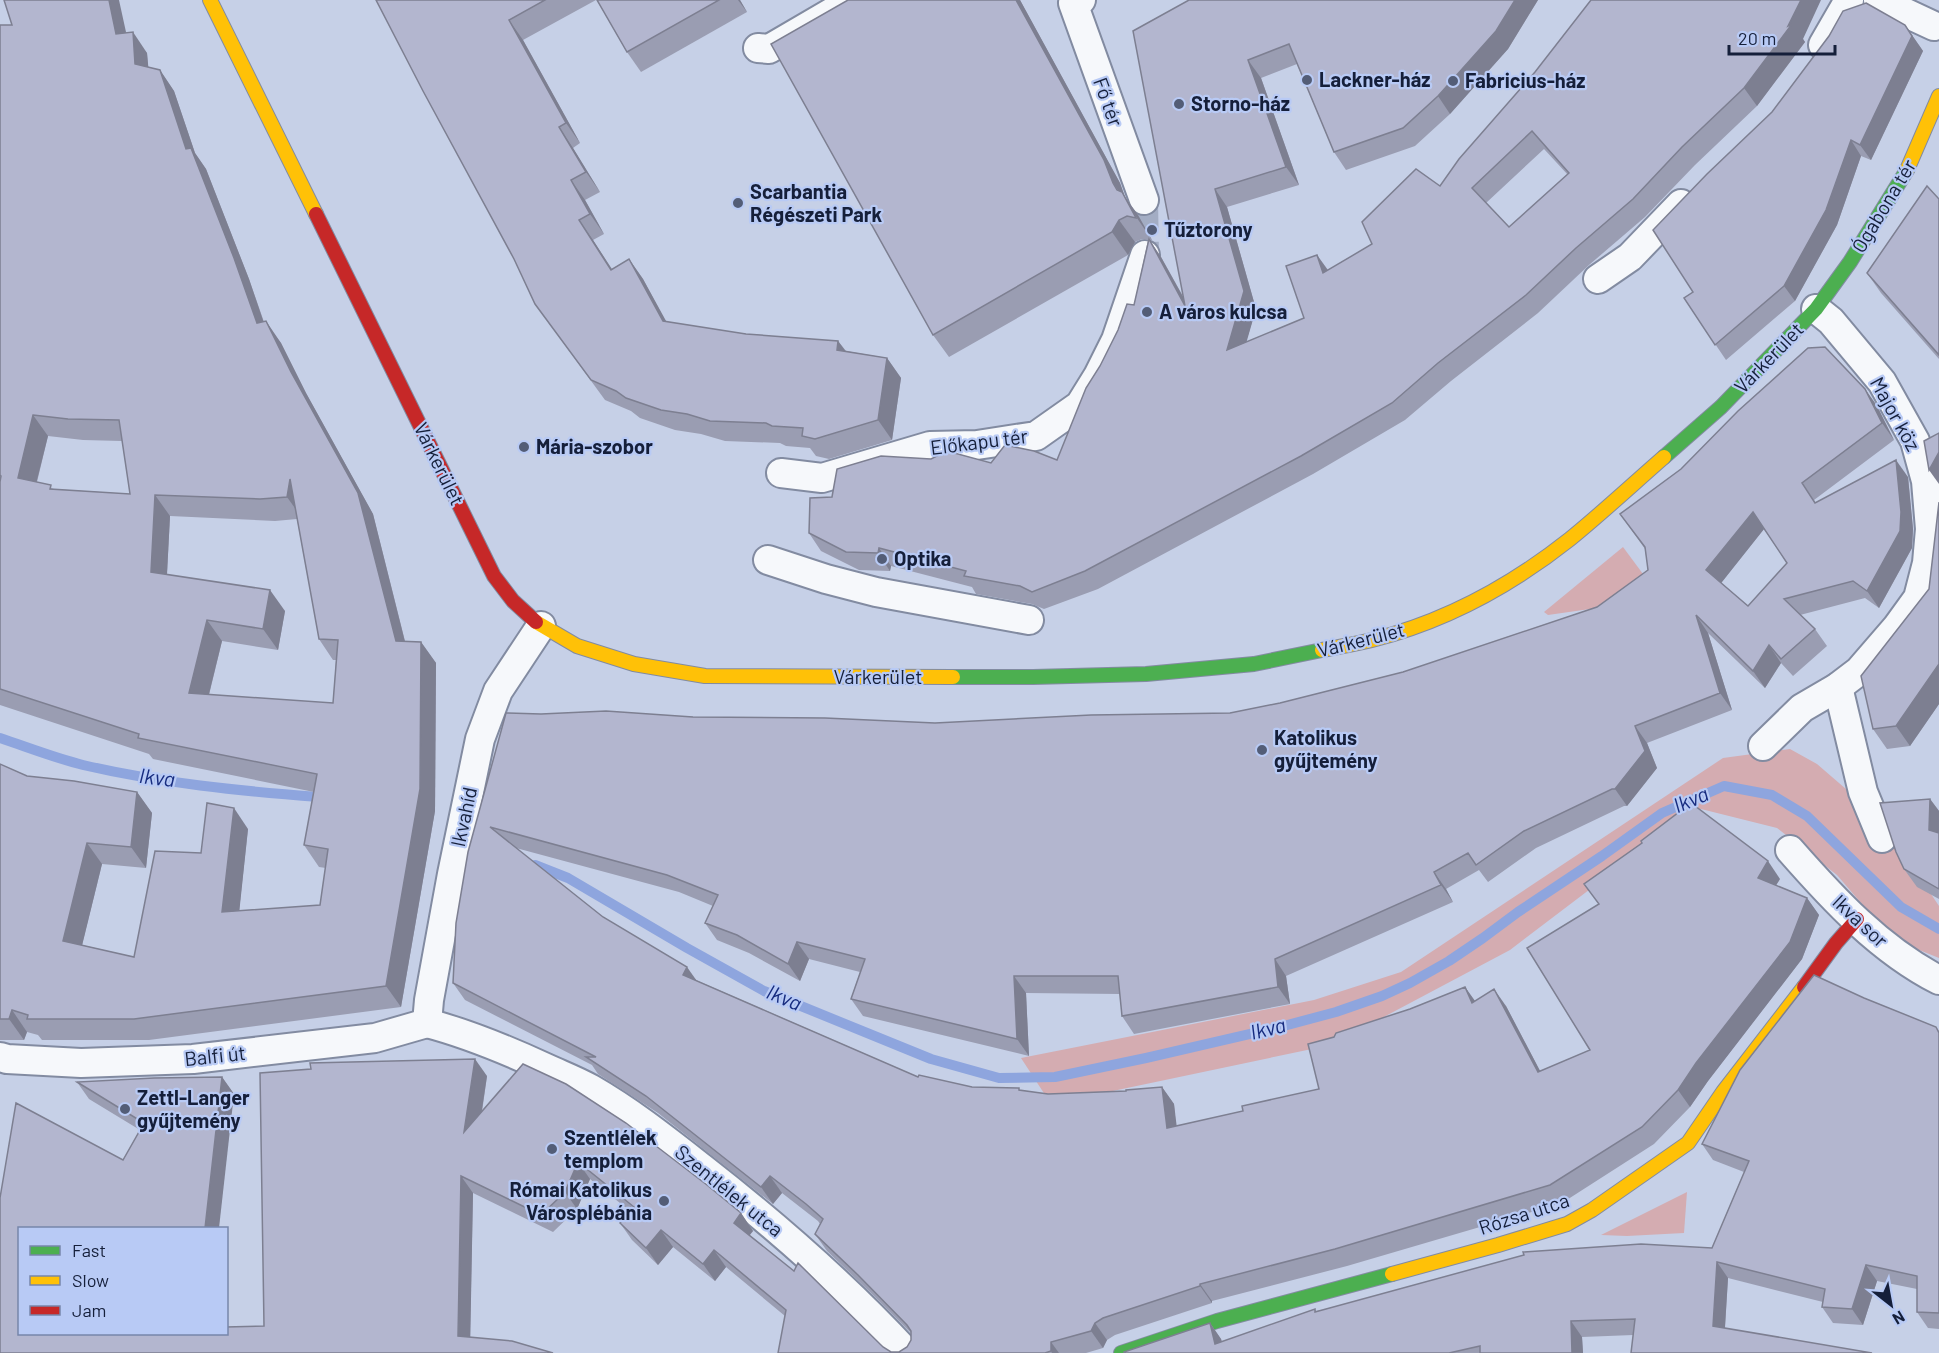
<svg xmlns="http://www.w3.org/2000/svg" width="1939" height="1353" font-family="Barlow,sans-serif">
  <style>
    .green { fill: #d4acb1 }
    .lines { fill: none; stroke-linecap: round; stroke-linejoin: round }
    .stream { stroke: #8ea5de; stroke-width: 10 }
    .street-tunnel { stroke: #a3adc4; stroke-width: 28; stroke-dasharray: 28 14; stroke-linecap: butt }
    .street-casing { stroke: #828ba1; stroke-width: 32 }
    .fast-casing { stroke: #828ba1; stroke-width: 16 }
    .slow-casing { stroke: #828ba1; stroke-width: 16 }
    .jam-casing { stroke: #828ba1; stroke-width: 16 }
    .street { stroke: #f6f8fb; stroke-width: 28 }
    .fast { stroke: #4caf50; stroke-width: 14 }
    .slow { stroke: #ffc107; stroke-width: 14 }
    .jam { stroke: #c62828; stroke-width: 14 }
    .wall { fill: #9a9db2; fill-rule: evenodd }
    .shaded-wall { fill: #7d7f91 }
    .building { fill: #b3b6cf; stroke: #7d7f91; stroke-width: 1.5; fill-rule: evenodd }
    .poi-dot { fill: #535d77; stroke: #b8caf5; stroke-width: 2 }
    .labels { text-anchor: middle; stroke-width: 4.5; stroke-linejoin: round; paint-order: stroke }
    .poi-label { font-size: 20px; font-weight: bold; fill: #151f3a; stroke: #b8caf5; text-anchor: start }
    .street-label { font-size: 20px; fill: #151f3a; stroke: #b8caf5 }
    .water-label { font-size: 21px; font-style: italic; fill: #172c7f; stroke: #b8caf5 }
  </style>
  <rect width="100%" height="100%" fill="#c6d0e7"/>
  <!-- green -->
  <g class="green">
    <polygon points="1623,547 1643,574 1615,602 1590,609 1548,615 1544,612"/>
    <polygon points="1790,749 1817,764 1912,846 1919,876 1939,906 1939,958 1892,939 1837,875 1777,828 1697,808 1510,950 1331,1045 1051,1104 1021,1058 1314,1000 1401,972 1723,758"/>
    <polygon points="1687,1192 1684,1233 1627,1236 1601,1235"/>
  </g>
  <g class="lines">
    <!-- stream -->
    <g class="stream">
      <path d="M0 738C27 747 55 758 83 765 160 783 240 791 319 797"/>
      <polyline points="535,865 568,878 687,948 764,991 931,1059 999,1078 1055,1077 1146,1058 1280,1027 1336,1012 1382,996 1410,983 1449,961 1483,938 1518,912 1602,856 1662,813 1724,786 1772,795 1807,816 1901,907 1939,929"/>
    </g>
    <!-- street-tunnel -->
    <polyline class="street-tunnel" points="1144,200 1145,255"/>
    <defs>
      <g id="street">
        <polyline points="1081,0 1073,3 1144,200"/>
        <polyline points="1878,0 1934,26"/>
        <polyline points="1823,45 1849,0"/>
        <polyline points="758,48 769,49 853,0"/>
        <polyline points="1598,279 1630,257 1681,204"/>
        <polyline points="781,473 822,478 930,446 977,445 1036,436 1080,405 1098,376 1116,340 1145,255"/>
        <polyline points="768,560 826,579 876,592 1029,620"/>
        <polyline points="1838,687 1863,792 1882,838"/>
        <polyline points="1763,746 1802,708 1838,687 1859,671 1897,627 1918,598 1927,563 1930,529 1926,481 1915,441 1882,382 1831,321 1816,309"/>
        <path d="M1790 850C1833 899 1880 950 1939 980"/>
        <path d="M427 1023C469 1034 507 1050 546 1068 561 1075 577 1081 591 1089 631 1112 666 1140 702 1168 775 1225 844 1285 907 1353"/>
        <polyline points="427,1023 429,1000 452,874 480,739 498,691 541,626"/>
        <polyline points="0,1057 7,1059 81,1063 193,1059 375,1038 427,1023"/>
      </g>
      <g id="fast">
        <polyline points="1664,457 1721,407 1816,309 1850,262 1907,170"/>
        <polyline points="953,677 1033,677 1146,674 1254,664 1322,650"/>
        <polyline points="1121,1353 1217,1321 1392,1274"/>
      </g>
      <g id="slow">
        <polyline points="210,0 316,214"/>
        <polyline points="1907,170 1939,96"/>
        <polyline points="536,622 577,646 634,664 705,676 953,677"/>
        <path d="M1322 650C1339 647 1355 644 1372 640 1444 622 1512 585 1570 539 1602 513 1633 484 1664 457"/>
        <polyline points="1392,1274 1498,1245 1567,1224 1592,1210 1688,1143 1723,1092 1804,987"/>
      </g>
      <g id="jam">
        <polyline points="316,214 494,576 513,601 536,622"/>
        <polyline points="1804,987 1836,943 1857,919"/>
      </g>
    </defs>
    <!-- street casing -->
    <use href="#street" class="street-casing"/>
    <!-- fast casing -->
    <use href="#fast" class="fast-casing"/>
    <!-- slow casing -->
    <use href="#slow" class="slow-casing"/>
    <!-- jam casing -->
    <use href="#jam" class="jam-casing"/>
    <!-- street -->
    <use href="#street" class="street"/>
    <!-- fast -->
    <use href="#fast" class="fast"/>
    <!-- slow -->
    <use href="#slow" class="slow"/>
    <!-- jam -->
    <use href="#jam" class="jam"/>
  </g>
  <!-- wall -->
  <g class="wall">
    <polygon points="376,0 596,0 523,40 580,143 573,148 600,192 585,200 604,234 593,240 612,269 629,259 643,279 666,322 746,334 838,341 846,351 887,358 901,378 892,440 829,459 816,456 810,448 786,446 780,443 725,441 701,434 675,430 640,418 631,411 605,400 535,304 514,259"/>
    <polygon points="597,0 740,0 747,12 641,72 627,52"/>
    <path d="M848 0H1020L1120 183 1125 197 1138 215 1152 240H1149L1161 257 1184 298 1189 0H1538L1508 49 1450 114 1415 146 1346 170 1334 152 1297 64 1261 78 1299 185 1227 207 1256 309 1246 342 1304 318 1317 255 1328 270 1372 244 1440 186 1535 72 1803 39 1805 42 1757 106 1695 165 1645 217 1589 265 1538 313 1451 381 1405 420 1313 474 1098 589 1044 609 1032 604 976 594 972 587 891 566 890 571 859 570 821 551 809 533 832 497 991 463 1057 460 1100 366 1134 305 1148 240 1142 239 1135 242 1128 255 949 357 933 335ZM1544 149 1568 175 1509 227 1486 203Z"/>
    <path d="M0 25 126 33 147 53 148 67 160 70 174 91 195 153 206 169 249 279 264 322 281 343 306 393 373 514 405 641 421 642 436 663 435 811 401 1007 149 1040H42L38 1035 27 1032 24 1040H0V764L27 776 137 792 152 813 146 868 102 864 82 945 134 957 201 853 248 829 239 911 320 905 326 868 319 867 304 845 314 792 153 759 149 754 0 705ZM48 436 83 440 122 441 130 494 54 489 37 482ZM170 516 275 521 297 519 319 639 333 660H336L333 703 209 695 222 641 278 650 285 611 167 574Z"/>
    <polygon points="1905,25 1923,51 1871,160 1861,156 1837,225 1795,301 1726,360 1684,298 1693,292"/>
    <polygon points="1939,199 1939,359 1881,293 1867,273"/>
    <path d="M1865 389 1877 406 1894 440 1814 500 1816 503 1908 477 1913 529 1912 548 1879 608 1865 598 1800 615 1815 629 1827 646 1793 676 1781 663 1765 688 1708 633 1732 710 1647 743 1657 768 1627 806H1624L1536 848 1488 882 1479 870 1446 889 1453 902 1286 976 1290 1004 1134 1034 1122 1016 1120 994 1026 993 1029 1056 863 1016 851 999 860 972 809 959 800 981 749 953 717 940 705 923 713 906 679 892 516 848 603 917 696 980 918 1077 972 1087 1020 1090 1048 1094 1126 1091 1162 1087 1174 1104 1176 1126 1243 1111 1319 1089 1334 1037 1410 1009 1465 987 1475 1001 1506 1006 1540 1071 1590 1050 1780 879 1776 885 1807 898 1819 915 1802 959 1708 1081 1690 1107 1654 1144 1562 1203 1347 1266 1212 1301V1303L1115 1335 1107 1340 1103 1348 1086 1353H778L785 1316 726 1267 715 1281 673 1247 658 1265 632 1240 620 1223 630 1211 590 1179 577 1209 553 1232 473 1193 470 1337 0 1353 123 1160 140 1130 89 1099 77 1082 222 1077 234 1094 20 1334 264 1326 487 1076 482 1112 741 1213 753 1231 749 1235 883 1347 891 1352H899L907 1347 911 1340V1333L870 1292 827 1251 815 1234 820 1224 818 1221 782 1193 773 1204 658 1113 598 1074 592 1065 465 1000 453 983 468 852 541 714 693 717 935 723 1230 713 1280 703 1403 672 1597 607 1648 570 1645 549 1620 514ZM1764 529 1787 563 1748 606 1721 583Z"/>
    <polygon points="1939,502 1939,704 1910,746 1887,749 1873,729 1929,589"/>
    <polygon points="1930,799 1939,811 1939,899 1917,887 1904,869"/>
    <polygon points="1864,998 1936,1027 1939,1031 1939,1329 1928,1328 1917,1312 1917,1289 1877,1281 1863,1325 1833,1323 1822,1307 1823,1302 1728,1278 1725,1328 1633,1335 1582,1337 1583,1353 1124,1353 1210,1323 1221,1339 1222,1342 1315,1309 1316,1311 1712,1248 1744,1172 1713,1160 1702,1144"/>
  </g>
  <!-- shaded-wall -->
  <g class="shaded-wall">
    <polygon points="109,0 119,0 131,55 116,34"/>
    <polygon points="738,0 740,0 747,12"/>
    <polygon points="1016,0 1020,0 1120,183 1125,197 1138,215 1152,240 1113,183"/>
    <polygon points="1515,0 1538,0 1508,49 1450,114 1438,96"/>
    <polygon points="1801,0 1821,0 1803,39 1805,42 1757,106 1744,88"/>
    <polygon points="509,20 523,40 580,143 566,123"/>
    <polygon points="1905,25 1923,51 1871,160 1860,145"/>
    <polygon points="133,32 147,53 150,85 135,64"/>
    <polygon points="1248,60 1261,78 1299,185 1286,167"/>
    <polygon points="160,70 174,91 195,153 206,169 249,279 271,344 257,323 186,149"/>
    <polygon points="559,127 573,148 600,192 586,172"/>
    <polygon points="1851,140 1861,156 1837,225 1795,301 1784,286"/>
    <polygon points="571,180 585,200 604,234 590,214"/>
    <polygon points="1215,189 1227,207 1256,309 1239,368 1227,350"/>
    <polygon points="579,220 593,240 625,290 611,270"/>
    <polygon points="1119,220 1135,242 1128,255 1112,232"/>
    <polygon points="1149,239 1161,257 1198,324 1185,306"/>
    <polygon points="1317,255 1329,272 1323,273"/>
    <polygon points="629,259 643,279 677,341 663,321"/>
    <polygon points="266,321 281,343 306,393 373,514 410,662 396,641"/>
    <polygon points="838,341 853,361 837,350"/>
    <polygon points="887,358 901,378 892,440 878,420"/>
    <polygon points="1865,389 1877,406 1894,440 1882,423"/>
    <polygon points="33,415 48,436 32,500 18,478"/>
    <polygon points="1939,452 1939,484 1929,470"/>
    <polygon points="1896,460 1908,477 1913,529 1912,548 1879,608 1867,591"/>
    <polygon points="290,479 302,518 287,497"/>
    <polygon points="155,495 170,516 166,593 151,572"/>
    <polygon points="1753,512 1764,529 1718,587 1706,570"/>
    <polygon points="879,548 891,566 890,571 878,553"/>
    <polygon points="270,590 285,611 278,650 263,629"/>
    <polygon points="1696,615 1708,633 1732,710 1720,693"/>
    <polygon points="207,620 222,641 204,714 189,693"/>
    <polygon points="421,642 436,663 435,811 401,1007 386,986"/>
    <polygon points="1769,645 1781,663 1765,688 1753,671"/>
    <polygon points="1939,664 1939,704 1910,746 1896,726"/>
    <polygon points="1635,726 1647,743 1657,768 1627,806 1615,789"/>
    <polygon points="137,792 152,813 146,868 131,847"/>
    <polygon points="1930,799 1939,811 1939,844 1929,830"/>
    <polygon points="234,808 248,829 237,933 222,912"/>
    <polygon points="87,843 102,864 78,962 63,941"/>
    <polygon points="1768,861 1780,879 1770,895 1758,878"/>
    <polygon points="1434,872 1446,889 1453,902 1441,885"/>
    <polygon points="1807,898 1819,915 1802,959 1708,1081 1690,1107 1678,1090"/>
    <polygon points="797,942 809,959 800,981 788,964"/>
    <polygon points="1275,959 1286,976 1290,1004 1278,987"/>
    <polygon points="687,967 699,984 683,975"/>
    <polygon points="1014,976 1026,993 1029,1056 1017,1039"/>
    <polygon points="1465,987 1477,1004 1472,1003"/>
    <polygon points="1494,989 1506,1006 1550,1090 1538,1072"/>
    <polygon points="12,1010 27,1032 24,1040 9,1019"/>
    <polygon points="475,1059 487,1076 476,1149 464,1132"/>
    <polygon points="222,1077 234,1094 219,1228 205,1228"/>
    <polygon points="1162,1087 1174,1104 1179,1145 1167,1128"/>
    <polygon points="578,1162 590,1179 577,1209 565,1192"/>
    <polygon points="461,1176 473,1193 470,1353 458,1336"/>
    <polygon points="770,1176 782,1193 773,1204 761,1187"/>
    <polygon points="741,1213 753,1231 746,1240 734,1223"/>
    <polygon points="661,1230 673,1247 658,1265 646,1248"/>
    <polygon points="714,1250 726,1267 715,1281 703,1264"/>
    <polygon points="1717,1262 1728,1278 1724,1342 1713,1326"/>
    <polygon points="1866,1265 1877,1281 1863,1325 1852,1309"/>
    <polygon points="1200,1284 1212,1301 1212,1303 1200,1286"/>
    <polygon points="1571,1321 1582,1337 1583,1353 1572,1353"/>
    <polygon points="1095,1323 1107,1340 1103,1348 1091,1331"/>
    <polygon points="1210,1323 1221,1339 1225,1353 1215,1344"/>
    <polygon points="1051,1342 1059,1353 1052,1353 1051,1351"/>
  </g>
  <!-- building -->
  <g class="building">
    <path d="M4 0H109L116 34 133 32 135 64 160 70 186 149 191 148 234 258 257 323 266 321 291 372 358 493 396 641 421 642 420 789 386 986 134 1019H27L28 1015 12 1010 9 1019H0V764L27 776 74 781 137 792 131 847 87 843 63 941 134 957 155 851 201 853 207 803 234 808 222 912 320 905 328 849 304 845 317 774 138 738 139 734 0 689V482L1 476 0 475V25H12ZM33 415 68 419 119 420 130 494 50 489 51 485 18 478ZM290 479 319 639 338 640 333 703 189 693 207 620 263 629 270 590 151 572 155 495 260 499 287 497Z"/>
    <polygon points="376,0 545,0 509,20 566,123 559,127 586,172 571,180 590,214 579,220 611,270 629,259 663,321 746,334 838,341 837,350 887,358 878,420 815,439 802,436 803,428 772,426 766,423 710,421 687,414 661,410 626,398 616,391 591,380 535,304 514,259 423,91"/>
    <polygon points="597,0 719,0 627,52"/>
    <polygon points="848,0 1016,0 1104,160 1113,183 1117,190 1122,192 1136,218 1127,216 1119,220 1112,232 933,335 771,44"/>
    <path d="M1189 0H1515L1496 31 1438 96 1403 128 1334 152 1289 44 1248 60 1286 167 1215 189 1244 291 1227 350 1304 318 1286 266 1317 255 1323 273 1372 244 1362 222 1416 169 1440 186 1459 159 1535 72 1591 0H1801L1788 26 1792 24 1744 88 1682 147 1633 199 1576 248 1526 295 1438 363 1392 403 1301 456 1085 571 1032 592 1020 586 964 576 966 571 879 548 878 553 846 552 809 533 810 498 832 497 837 469 881 456 931 459 947 451 991 463 1005 445 1034 451 1057 460 1086 388 1100 366 1118 330 1127 304 1134 305 1149 239 1185 306 1133 31ZM1532 131 1569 173 1509 227 1472 188Z"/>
    <polygon points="1866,3 1905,25 1912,36 1860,145 1851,140 1826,210 1784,286 1715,345 1684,298 1693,292 1653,230 1707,174 1772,112 1829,36 1843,11"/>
    <polygon points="1927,186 1939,199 1939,355 1867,273"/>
    <path d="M1825 347 1865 389 1882 423 1802 483 1815 503 1896 460 1901 512 1900 531 1867 591 1853 581 1784 599 1815 629 1781 659 1769 645 1753 671 1696 615 1720 693 1635 726 1645 751 1615 789H1612L1524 831 1476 865 1468 853 1434 872 1441 885 1275 959 1278 987 1122 1016 1118 976H1014L1017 1039 851 999 865 959 797 942 788 964 737 935 705 923 718 895 667 875 490 827 603 917 687 967 683 975 918 1077 919 1075 972 1087 1019 1088V1090L1048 1094 1126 1091V1090L1162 1087 1167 1128 1243 1111 1242 1106 1319 1089 1308 1044 1334 1037 1336 1033 1410 1009 1465 987 1472 1003 1494 989 1538 1072 1590 1050 1527 948 1599 904 1584 884 1642 843 1641 841 1691 803 1768 861 1758 878 1807 898 1790 942 1696 1063 1678 1090 1642 1127 1550 1185 1335 1249 1200 1284V1286L1103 1318 1095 1323 1091 1331 1051 1342V1351L1045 1353H778L786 1310 714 1250 703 1264 661 1230 646 1248 620 1223 634 1207 578 1162 565 1192 541 1215 461 1176 458 1336 512 1341 553 1353H0V1198L16 1103 123 1160 144 1123 77 1082 154 1078 222 1077 205 1228H20V1334H226V1327L264 1326 260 1073 311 1069 310 1063 475 1059 464 1132 523 1064 566 1084 626 1123 707 1185 741 1213 734 1223 794 1271 798 1263 883 1347 891 1352H899L907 1347 911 1340V1331L907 1325 858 1275 815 1234 823 1219 806 1204 770 1176 761 1187 646 1096 586 1057H596L453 983 456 923 468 852 506 713 541 714 606 711 693 717 825 718 935 723 1091 715 1230 713 1280 703 1403 672 1597 607 1648 570 1645 547 1620 514 1681 469 1738 411 1808 348ZM1753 512 1787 563 1748 606 1706 570Z"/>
    <polygon points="1939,433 1939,452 1929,470 1924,441"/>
    <polygon points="1939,502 1939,664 1896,726 1873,729 1861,676 1929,589"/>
    <polygon points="1930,799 1929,830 1939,833 1939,889 1904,869 1896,852 1880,803"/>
    <polygon points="1814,975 1864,998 1936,1027 1939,1033 1939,1313 1917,1312 1917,1276 1866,1265 1852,1309 1822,1307 1825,1289 1717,1262 1713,1326 1872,1353 1631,1353 1635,1319 1571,1321 1572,1353 1480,1353 1480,1346 1449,1353 1124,1353 1124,1352 1210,1323 1215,1344 1315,1309 1315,1312 1524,1255 1523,1252 1641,1244 1712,1248 1749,1161 1702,1144 1740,1070"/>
  </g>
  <!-- markers -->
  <g class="poi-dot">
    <circle cx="1307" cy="80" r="6"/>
    <circle cx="1453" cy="81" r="6"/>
    <circle cx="1179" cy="104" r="6"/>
    <circle cx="738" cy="203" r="6"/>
    <circle cx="1152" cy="230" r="6"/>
    <circle cx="1147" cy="312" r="6"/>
    <circle cx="524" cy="447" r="6"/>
    <circle cx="882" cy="559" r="6"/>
    <circle cx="1262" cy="750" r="6"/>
    <circle cx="125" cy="1109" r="6"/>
    <circle cx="552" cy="1149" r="6"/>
    <circle cx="664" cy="1201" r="6"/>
  </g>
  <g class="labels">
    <!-- poi labels -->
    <g class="poi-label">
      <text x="1319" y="87">Lackner-ház</text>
      <text x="1465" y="88">Fabricius-ház</text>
      <text x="1191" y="111">Storno-ház</text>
      <text x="750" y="199">Scarbantia<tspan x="750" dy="23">Régészeti Park</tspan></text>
      <text x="1164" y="237">Tűztorony</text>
      <text x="1159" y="319">A város kulcsa</text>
      <text x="536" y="454">Mária-szobor</text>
      <text x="894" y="566">Optika</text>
      <text x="1274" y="745">Katolikus<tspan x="1274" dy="23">gyűjtemény</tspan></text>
      <text x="137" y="1105">Zettl-Langer<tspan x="137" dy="23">gyűjtemény</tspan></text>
      <text x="564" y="1145">Szentlélek<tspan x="564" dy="23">templom</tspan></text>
      <text x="652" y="1197" text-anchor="end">Római Katolikus<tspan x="652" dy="23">Városplébánia</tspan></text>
    </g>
    <!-- street labels -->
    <g class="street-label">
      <text transform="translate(1108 102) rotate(70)" y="7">Fő tér</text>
      <text transform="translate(1884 206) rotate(-59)" y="7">Ógabona tér</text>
      <text transform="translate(1769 358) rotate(-46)" y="7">Várkerület</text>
      <text transform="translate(1895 414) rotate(61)" y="7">Major köz</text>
      <text transform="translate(979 442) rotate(-7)" y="7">Előkapu tér</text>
      <text transform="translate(439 464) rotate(64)" y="7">Várkerület</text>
      <text transform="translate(1361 640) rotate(-14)" y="7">Várkerület</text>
      <text x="878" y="684">Várkerület</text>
      <text transform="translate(464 817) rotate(-78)" y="7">Ikvahíd</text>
      <text transform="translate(1860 921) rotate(43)" y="7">Ikva sor</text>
      <text transform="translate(215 1056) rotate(-6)" y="7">Balfi út</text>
      <text transform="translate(729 1191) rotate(39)" y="7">Szentlélek utca</text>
      <text transform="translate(1524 1214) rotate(-18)" y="7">Rózsa utca</text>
    </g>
    <!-- water labels -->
    <g class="water-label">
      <text transform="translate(157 778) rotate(7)" y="7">Ikva</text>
      <text transform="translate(1691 800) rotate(-23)" y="7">Ikva</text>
      <text transform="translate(784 998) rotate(23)" y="7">Ikva</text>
      <text transform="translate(1268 1029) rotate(-14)" y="7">Ikva</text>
    </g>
  </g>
  <!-- legend -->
  <rect x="18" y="1227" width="210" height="108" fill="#b8caf5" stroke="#7786aa" stroke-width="1.5"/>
  <rect x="30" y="1246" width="30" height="9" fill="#4caf50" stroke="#7786aa" stroke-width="1.5"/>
  <text x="72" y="1257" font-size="18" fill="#151f3a">Fast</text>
  <rect x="30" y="1276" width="30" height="9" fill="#ffc107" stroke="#7786aa" stroke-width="1.5"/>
  <text x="72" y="1287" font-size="18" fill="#151f3a">Slow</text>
  <rect x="30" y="1306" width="30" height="9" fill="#c62828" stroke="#7786aa" stroke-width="1.5"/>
  <text x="72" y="1317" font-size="18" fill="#151f3a">Jam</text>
  <!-- north arrow -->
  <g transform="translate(1891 1305) rotate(149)" stroke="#b8caf5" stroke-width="4.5" paint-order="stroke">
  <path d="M0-4.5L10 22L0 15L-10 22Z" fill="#151f3a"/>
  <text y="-9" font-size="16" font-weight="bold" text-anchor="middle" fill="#151f3a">N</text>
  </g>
  <!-- scale -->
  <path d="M1729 45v9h106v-9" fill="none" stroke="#151f3a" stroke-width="3"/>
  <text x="1738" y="45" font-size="18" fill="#151f3a" stroke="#b8caf5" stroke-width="4.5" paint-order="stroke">20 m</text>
</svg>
